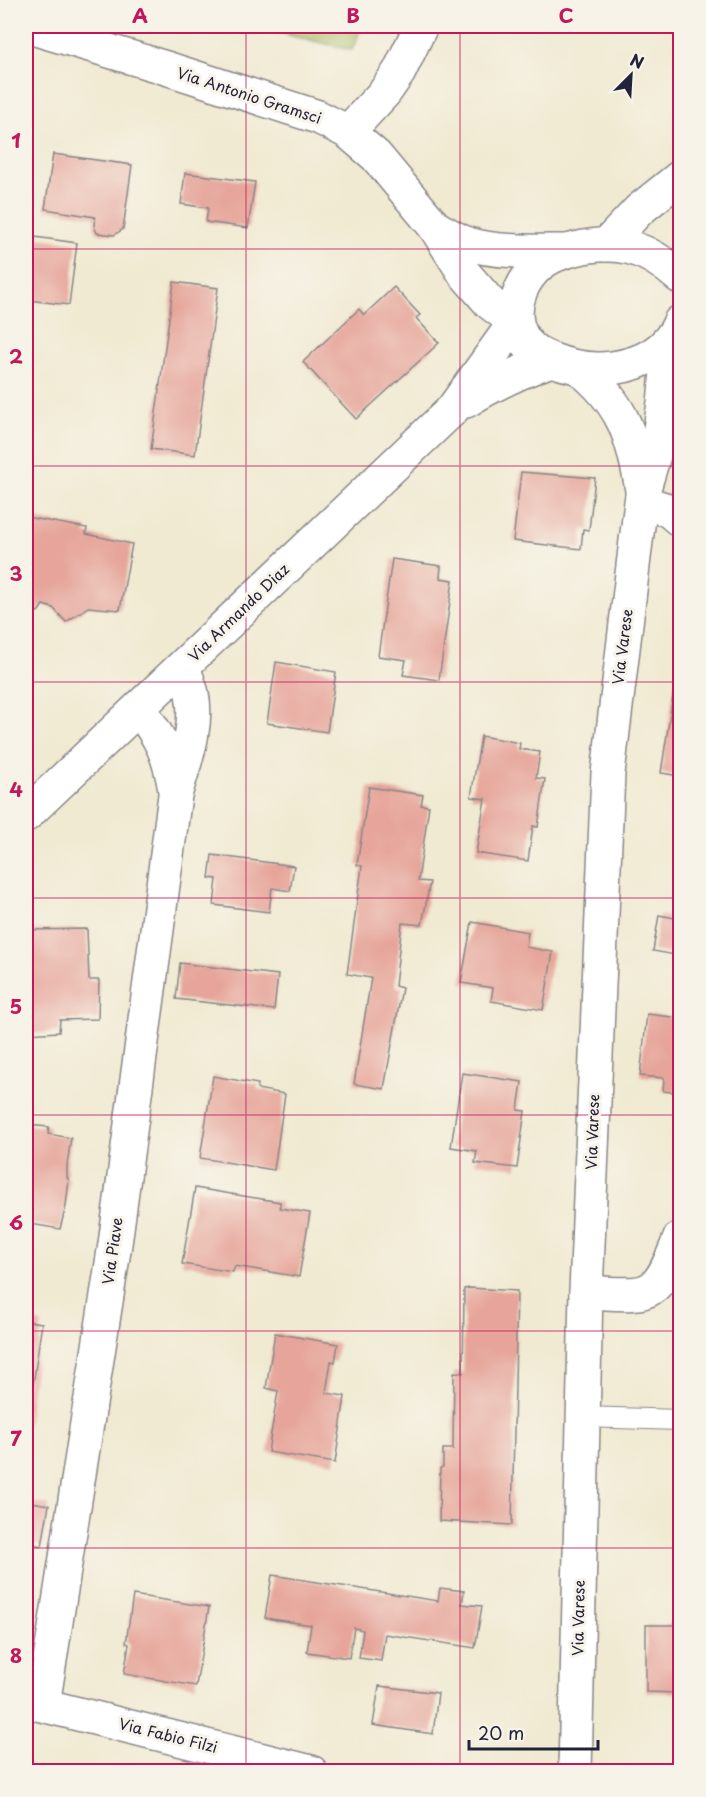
<svg xmlns="http://www.w3.org/2000/svg" width="706" height="1797" font-family="'Playpen Sans',sans-serif">
  <style>
    .green { fill: #a5be64; stroke: #647050; stroke-width: 1.5 }
    .building { fill: #e6a49a }
    .lines { fill: none; stroke-linecap: round; stroke-linejoin: round }
    .lane-casing { stroke: #898686; stroke-width: 22 }
    .street-casing { stroke: #898686; stroke-width: 36 }
    .secondary-casing { stroke: #898686; stroke-width: 36 }
    .lane { stroke: #fff; stroke-width: 20 }
    .street { stroke: #fff; stroke-width: 33 }
    .secondary { stroke: #fff; stroke-width: 33 }
    .grid { fill: none; stroke: #c2185b; stroke-width: 1.5; stroke-opacity: 0.55 }
    .labels { text-anchor: middle; stroke-width: 6; stroke-linejoin: round; paint-order: stroke }
    .street-label { font-size: 15px; fill: #22223b; stroke: #f7f3e8 }
    .neatline { fill: none; stroke: #c2185b; stroke-width: 2 }
    .grid-label { font-size: 20px; text-anchor: middle; font-weight: bold; fill: #c2185b }
  </style>
  <rect width="100%" height="100%" fill="#f7f3e8"/>
  <filter id="ink" filterUnits="userSpaceOnUse"><feTurbulence type="fractalNoise" baseFrequency=".0167" numOctaves="2"/><feDisplacementMap in="SourceGraphic" scale="12" xChannelSelector="R" yChannelSelector="G"/><feConvolveMatrix kernelMatrix="1 2 1 2 8 2 1 2 1" color-interpolation-filters="sRGB"/></filter>
  <filter id="wash" filterUnits="userSpaceOnUse"><feTurbulence type="fractalNoise" baseFrequency=".008" numOctaves="4" result="noise"/><feDisplacementMap in="SourceGraphic" scale="24" xChannelSelector="R" yChannelSelector="G"/><feGaussianBlur stdDeviation="1.35" result="paint"/><feColorMatrix in="noise" values="0 0 0 0 0 0 0 0 0 0 0 0 0 0 0 0 0 1.4 0 .05"/><feComposite in="paint" operator="in"/></filter>
  <g filter="url(#wash)">
    <rect width="100%" height="100%" fill="#f0ead2"/>
    <!-- green -->
    <polygon class="green" points="251,26 362,26 352,50"/>
    <g id="blocks">
      <!-- building -->
      <g class="building">
        <polygon points="53,154 132,165 123,229 114,235 97,233 94,226 95,217 45,209"/>
        <polygon points="185,173 255,182 248,228 206,222 208,208 181,204"/>
        <polygon points="35,237 77,243 69,305 28,300"/>
        <polygon points="174,282 218,288 195,455 151,449"/>
        <polygon points="394,287 420,315 416,318 439,343 356,419 303,362 359,309 364,315"/>
        <polygon points="521,472 595,478 589,530 583,529 581,549 513,541"/>
        <polygon points="26,517 87,528 86,534 132,544 120,610 88,607 66,622 53,608 43,605 39,611 34,614 26,610"/>
        <polygon points="392,559 441,566 440,578 453,580 439,680 403,675 406,660 378,656"/>
        <polygon points="276,662 336,672 327,732 267,723"/>
        <polygon points="678,663 680,664 680,776 661,773"/>
        <polygon points="481,736 520,743 519,749 540,752 536,778 545,779 538,827 533,826 528,861 476,853 485,799 471,797"/>
        <polygon points="369,787 423,795 421,805 429,806 418,881 430,882 422,925 402,923 395,986 402,988 384,1089 354,1084 371,978 347,974 362,866 357,865"/>
        <polygon points="212,855 294,866 290,891 272,888 269,912 214,905 217,879 209,878"/>
        <polygon points="659,915 680,919 680,962 675,961 676,955 653,951"/>
        <polygon points="472,922 528,932 526,947 553,952 543,1010 491,1001 493,988 461,983"/>
        <polygon points="87,929 89,980 99,980 98,1019 60,1020 59,1032 26,1034 26,930"/>
        <polygon points="180,963 278,975 274,1010 176,999"/>
        <polygon points="647,1014 680,1018 680,1093 663,1091 664,1078 640,1076"/>
        <polygon points="462,1073 522,1082 518,1110 525,1111 517,1168 475,1163 477,1151 451,1147"/>
        <polygon points="213,1076 258,1084 257,1089 285,1094 274,1170 200,1158"/>
        <polygon points="26,1125 49,1127 48,1134 71,1138 67,1165 67,1178 69,1179 66,1206 60,1229 30,1224 32,1214 26,1213"/>
        <polygon points="195,1188 280,1202 280,1208 310,1213 299,1277 235,1266 233,1272 182,1264"/>
        <polygon points="470,1288 517,1291 512,1525 439,1521 440,1468 443,1467 443,1449 453,1449 454,1372 463,1373 464,1289"/>
        <polygon points="26,1321 42,1323 27,1426 26,1426"/>
        <polygon points="275,1333 338,1344 335,1362 331,1361 326,1393 345,1396 335,1463 268,1452 278,1391 266,1388"/>
        <polygon points="26,1501 49,1505 42,1546 26,1543"/>
        <polygon points="272,1575 438,1601 440,1588 464,1591 462,1604 482,1606 475,1648 385,1634 381,1661 359,1658 363,1630 354,1628 349,1658 307,1652 311,1625 265,1618"/>
        <polygon points="133,1595 209,1607 196,1686 124,1674 129,1644 126,1643"/>
        <polygon points="674,1621 680,1621 680,1693 646,1692 646,1625 674,1625"/>
        <polygon points="379,1686 438,1693 433,1734 373,1725"/>
      </g>
    </g>
  </g>
  <g filter="url(#ink)">
    <use href="#blocks" fill-opacity="0" stroke="#898686" stroke-width="1.5"/>
    <g class="lines">
      <defs>
        <polyline id="lane" points="583,1417 680,1420"/>
        <g id="street">
          <polyline points="26,26 166,68 318,117 348,132 376,156 435,227 464,273 490,303 515,322"/>
          <polyline points="348,132 385,92 399,72 421,26"/>
          <path d="M435 227C446 233 456 240 468 244 499 253 534 251 566 251"/>
          <path d="M579 368C623 403 633 437 642 490"/>
          <polyline points="642,502 668,510 680,520"/>
          <path d="M139 709C161 738 169 754 175 790"/>
          <path d="M586 1292C651 1295 655 1302 680 1238"/>
          <polyline points="26,1701 311,1772"/>
          <path d="M43 1705 115 1244 175 795C184 764 199 727 192 694 190 685 186 676 183 667"/>
          <polyline points="575,1772 586,1292 608,773 636,541 642,495 658,442 664,403 670,340 680,335"/>
        </g>
        <g id="secondary">
          <polyline points="606,245 639,210 680,177"/>
          <path d="M680 277C648 248 617 238 575 249 562 252 548 257 538 266 507 295 507 343 550 359 570 367 590 371 612 368 642 364 668 351 680 322"/>
          <path d="M466 401C493 384 521 371 551 360"/>
          <polyline points="26,815 452,410 515,322"/>
        </g>
      </defs>
      <!-- lane casing -->
      <use href="#lane" class="lane-casing"/>
      <!-- street casing -->
      <use href="#street" class="street-casing"/>
      <!-- secondary casing -->
      <use href="#secondary" class="secondary-casing"/>
      <!-- lane -->
      <use href="#lane" class="lane"/>
      <!-- street -->
      <use href="#street" class="street"/>
      <!-- secondary -->
      <use href="#secondary" class="secondary"/>
    </g>
  </g>
  <!-- grid -->
  <path class="grid" d="M246 26V1772M460 26V1772M26 249H680M26 466H680M26 682H680M26 898H680M26 1115H680M26 1331H680M26 1548H680"/>
  <g class="labels">
    <!-- street labels -->
    <g class="street-label">
      <text transform="translate(249 96) rotate(18)" y="5">Via Antonio Gramsci</text>
      <text transform="translate(239 613) rotate(-44)" y="5">Via Armando Diaz</text>
      <text transform="translate(623 647) rotate(-83)" y="5">Via Varese</text>
      <text transform="translate(593 1132) rotate(-88)" y="5">Via Varese</text>
      <text transform="translate(113 1251) rotate(-82)" y="5">Via Piave</text>
      <text transform="translate(579 1618) rotate(-89)" y="5">Via Varese</text>
      <text transform="translate(168 1736) rotate(14)" y="5">Via Fabio Filzi</text>
    </g>
  </g>
  <!-- margin -->
  <rect width="706" height="1797" fill="none" stroke="#f7f3e8" stroke-width="66"/>
  <!-- north arrow -->
  <g transform="translate(631 75) rotate(24)" stroke="#f7f3e8" stroke-width="4.5" paint-order="stroke">
  <path d="M0-4.5L10 22L0 15L-10 22Z" fill="#22223b"/>
  <text y="-9" font-size="16" font-weight="bold" text-anchor="middle" fill="#22223b">N</text>
  </g>
  <!-- scale -->
  <path d="M469 1740v9h129v-9" fill="none" stroke="#22223b" stroke-width="3"/>
  <text x="478" y="1740" font-size="18" fill="#22223b" stroke="#f7f3e8" stroke-width="4.5" paint-order="stroke">20 m</text>
  <rect x="33" y="33" width="640" height="1731" class="neatline"/>
  <g class="grid-label">
    <text x="140" y="23">A</text>
    <text x="353" y="23">B</text>
    <text x="566" y="23">C</text>
    <text x="16" y="148">1</text>
    <text x="16" y="364">2</text>
    <text x="16" y="581">3</text>
    <text x="16" y="797">4</text>
    <text x="16" y="1014">5</text>
    <text x="16" y="1230">6</text>
    <text x="16" y="1446">7</text>
    <text x="16" y="1663">8</text>
  </g>
</svg>
